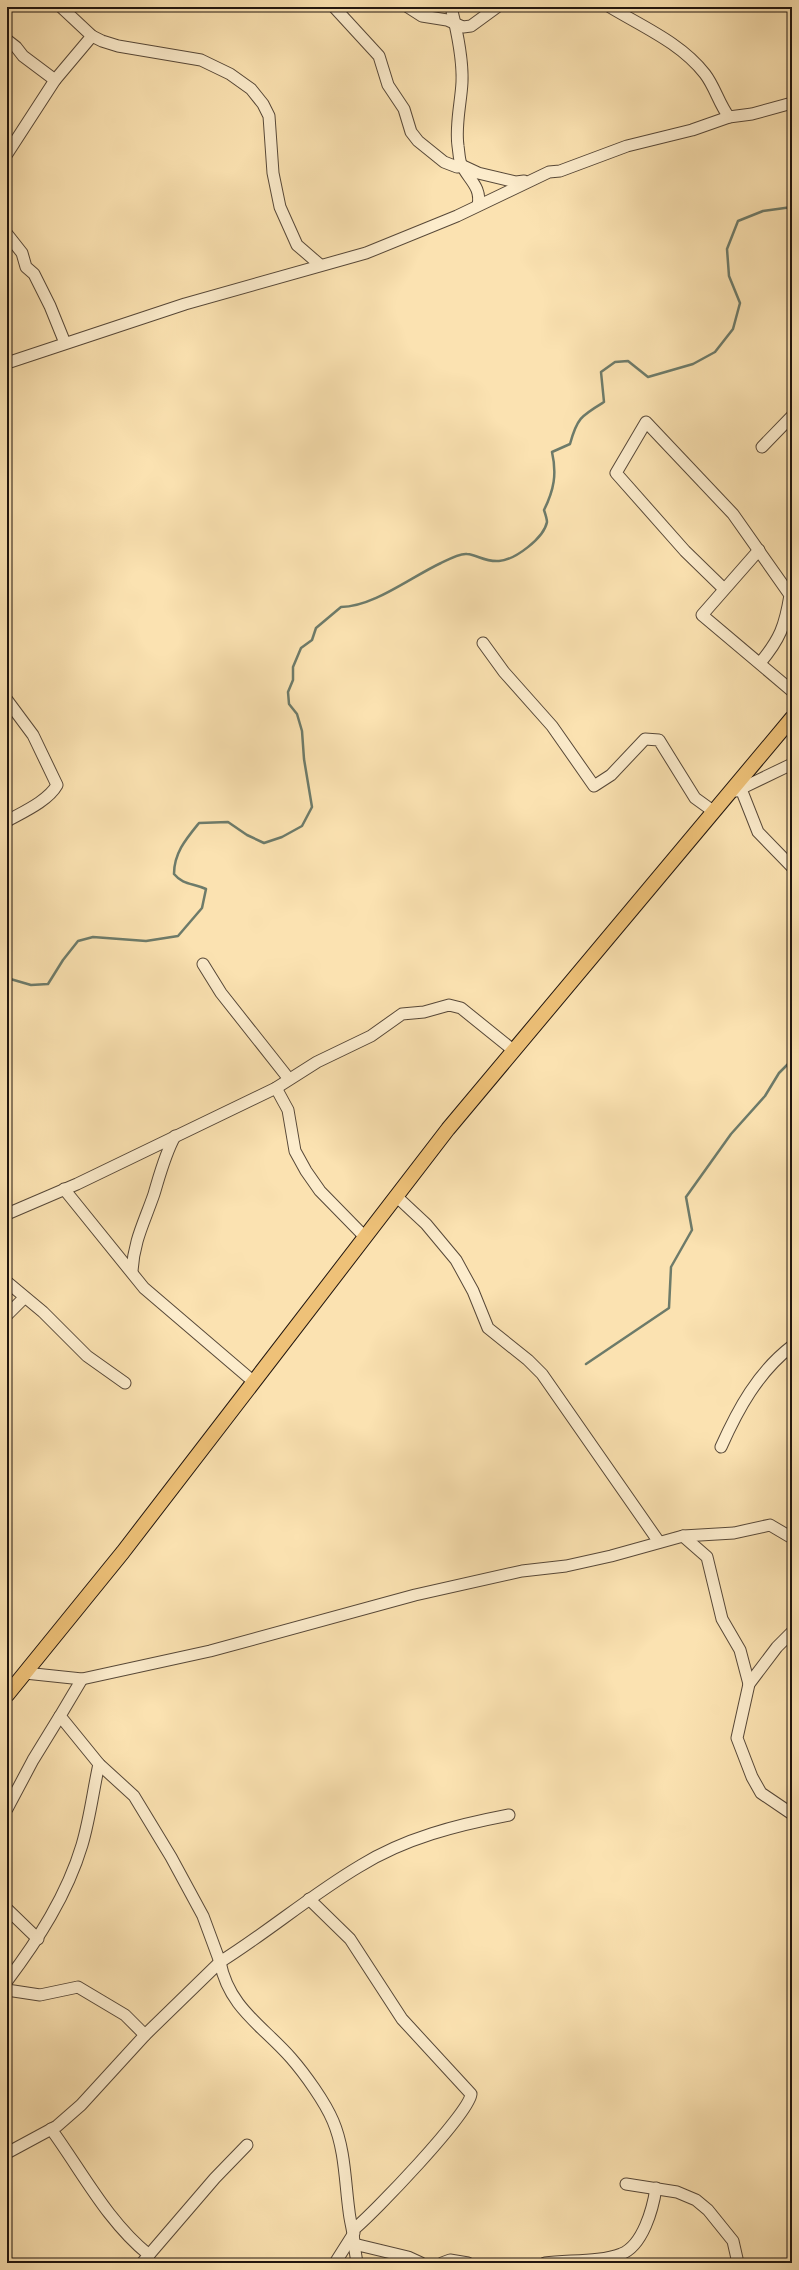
<svg xmlns="http://www.w3.org/2000/svg" width="799" height="2270" font-family="'Sorts Mill Goudy',serif">
  <style>
    .lines { fill: none; stroke-linecap: round; stroke-linejoin: round }
    .stream { stroke: #6d7b6a; stroke-width: 2.5 }
    .minor-casing { stroke: #574838; stroke-width: 13 }
    .major-casing { stroke: #20150f; stroke-width: 16 }
    .minor { stroke: #fceccc; stroke-width: 11 }
    .major { stroke: #eec178; stroke-width: 14 }
  </style>
  <rect width="100%" height="100%" fill="#fbe2b1"/>
  <filter id="stains"><feTurbulence type="fractalNoise" baseFrequency=".005" numOctaves="4"/><feColorMatrix values="0 0 0 0 .2 0 0 0 0 .09 0 0 0 0 .02 0 0 0 .5 -.17"/></filter>
  <radialGradient id="worn" r=".72"><stop offset=".6" stop-color="#630" stop-opacity="0"/><stop offset="1" stop-color="#630" stop-opacity=".3"/></radialGradient>
  <g class="lines">
    <!-- stream -->
    <g class="stream">
      <path d="M7 978 31 985 48 984 63 960 78 941 93 937 146 941 178 936 202 908 206 889C193 883 183 885 174 874 174 853 186 839 199 823L228 822 247 835 264 843 282 837 302 826 312 807 304 759 302 731 297 714 289 704 288 692 293 680V667L301 648 312 640 316 628 341 607C373 607 411 577 441 563 447 560 460 553 467 554 478 555 484 562 499 561 515 560 544 538 547 522 547 519 545 513 544 510 554 490 557 474 552 452L570 444C577 418 581 416 604 402L601 372 615 362 628 361 648 377 693 364 715 352 733 329 740 303 729 276 727 249 738 221 763 211 792 207"/>
      <polyline points="586,1364 669,1308 671,1267 692,1230 686,1197 731,1134 765,1096 779,1073 792,1060"/>
    </g>
    <defs>
      <g id="minor">
        <polyline points="61,7 92,36 102,41 118,46 201,60 230,74 251,89 263,104 269,116 273,173 280,207 297,245 319,264"/>
        <polyline points="334,7 379,56 388,85 404,109 411,132 418,141 444,162 457,167 463,166 478,173 516,182 524,181"/>
        <polyline points="408,7 422,16 447,20 463,27 471,26 497,7"/>
        <path d="M451 7C457 31 463 58 462 82 461 103 455 125 458 146 459 152 459 159 461 164 468 179 482 187 478 205"/>
        <path d="M610 7C643 27 681 43 705 74 715 87 719 104 729 117L752 114 792 103"/>
        <polyline points="7,40 16,47 23,56 55,80"/>
        <polyline points="7,154 55,80 92,36"/>
        <polyline points="7,234 22,253 26,267 34,274 50,306 65,343"/>
        <polyline points="7,363 185,304 366,253 457,216 549,172 560,171 627,146 692,130 729,117"/>
        <polyline points="762,447 792,416"/>
        <polyline points="759,550 702,615 792,691"/>
        <path d="M724 589 685 551 616 473 646 422 733 514 790 595C785 626 780 639 760 663"/>
        <polyline points="483,643 504,672 552,726 594,786 611,775 645,739 659,740 695,798 713,811"/>
        <path d="M7 700 33 735 57 785C48 801 23 812 7 821"/>
        <polyline points="741,789 758,832 792,867"/>
        <polyline points="736,791 792,764"/>
        <polyline points="203,964 221,993 289,1079"/>
        <polyline points="276,1088 288,1110 295,1151 306,1171 320,1191 365,1237"/>
        <polyline points="64,1189 144,1288 254,1382"/>
        <polyline points="396,1196 426,1224 456,1260 473,1291 488,1328 528,1360 542,1374 659,1542"/>
        <polyline points="7,1214 77,1184 276,1088 317,1062 371,1036 402,1014 424,1012 449,1005 461,1008 513,1050"/>
        <path d="M132 1271C134 1240 144 1223 154 1194 160 1174 165 1154 175 1136"/>
        <polyline points="7,1282 43,1312 87,1356 125,1383"/>
        <polyline points="7,1315 24,1298"/>
        <path d="M721 1447C738 1409 758 1372 792 1346"/>
        <polyline points="683,1536 707,1557 722,1619 740,1650 749,1684"/>
        <polyline points="792,1632 777,1647 749,1684 737,1738 752,1777 761,1793 792,1814"/>
        <polyline points="25,1673 82,1679 210,1651 415,1595 522,1571 566,1566 611,1556 683,1536 734,1533 770,1525 792,1538"/>
        <path d="M82 1679 60 1716 99 1764 134 1796 171 1857 203 1916 220 1962C268 1932 311 1895 360 1866 405 1838 457 1825 509 1815"/>
        <polyline points="7,1809 33,1760 60,1716"/>
        <path d="M309 1899 350 1939 402 2019 471 2094C470 2113 372 2215 353 2230"/>
        <polyline points="7,1909 38,1939"/>
        <path d="M7 1981C38 1940 67 1895 82 1845 90 1818 93 1791 99 1764"/>
        <polyline points="7,1990 40,1995 78,1987 125,2015 145,2035"/>
        <path d="M51 2129C83 2173 107 2221 149 2255"/>
        <path d="M7 2153 57 2126 81 2105 145 2035 220 1962C229 2008 263 2026 291 2058 305 2074 325 2102 333 2121 345 2149 345 2182 349 2211 350 2222 354 2233 354 2244"/>
        <polyline points="626,2184 677,2192 696,2200 708,2210 733,2241 738,2263"/>
        <polyline points="142,2263 215,2178 247,2145"/>
        <polyline points="335,2263 354,2233"/>
        <polyline points="357,2263 354,2244 408,2257 421,2263"/>
        <polyline points="442,2263 450,2260 468,2263"/>
        <path d="M545 2263C568 2260 601 2262 621 2254 643 2246 653 2208 656 2188"/>
      </g>
      <polyline id="major" points="7,1695 123,1552 448,1129 792,718"/>
    </defs>
    <!-- minor casing -->
    <use href="#minor" class="minor-casing"/>
    <!-- major casing -->
    <use href="#major" class="major-casing"/>
    <!-- minor -->
    <use href="#minor" class="minor"/>
    <!-- major -->
    <use href="#major" class="major"/>
  </g>
  <!-- margin -->
  <rect width="799" height="2270" fill="none" stroke="#fbe2b1" stroke-width="24"/>
  <rect x="8" y="8" width="783" height="2254" fill="none" stroke="#20150f" stroke-width="2"/>
  <rect x="12" y="12" width="775" height="2246" fill="none" stroke="#20150f"/>
  <rect width="100%" height="100%" filter="url(#stains)"/>
  <rect width="100%" height="100%" fill="url(#worn)"/>
</svg>
